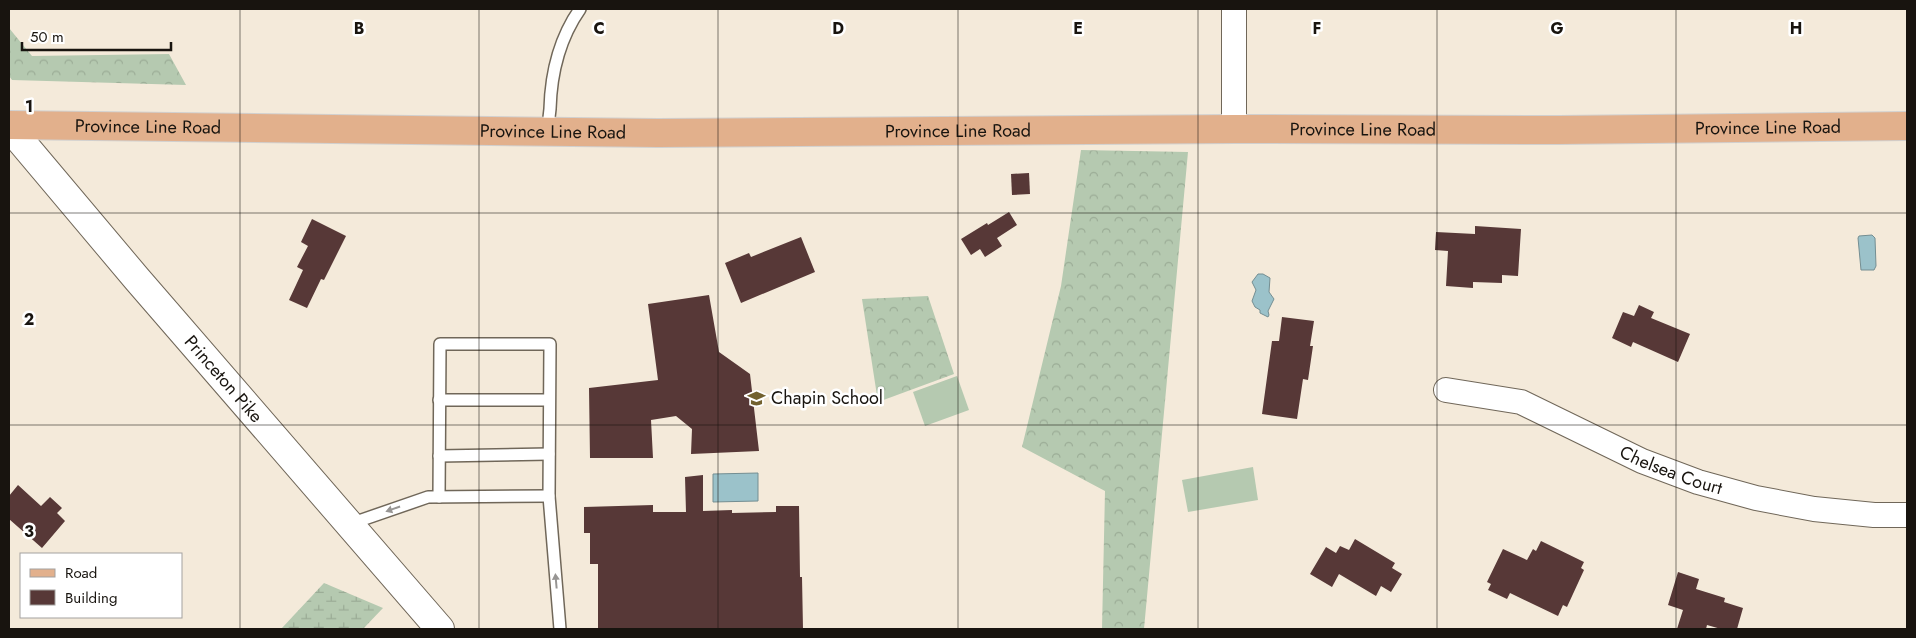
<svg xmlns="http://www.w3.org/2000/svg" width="1916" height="638" font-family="Jost,sans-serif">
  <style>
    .forest { fill: url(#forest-crowns) }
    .wetland { fill: url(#wetland-marsh) }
    .garden { fill: #b5c9b0 }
    .water { fill: #9bc2ca; stroke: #748e92 }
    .building { fill: #573837 }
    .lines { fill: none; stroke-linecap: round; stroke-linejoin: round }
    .service-casing { stroke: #706759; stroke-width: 14 }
    .minor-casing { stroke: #706759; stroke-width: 26 }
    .secondary-casing { stroke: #706759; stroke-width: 30 }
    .primary-casing { stroke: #d1d0cf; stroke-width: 30 }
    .service { stroke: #fff; stroke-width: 11 }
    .minor { stroke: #fff; stroke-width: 24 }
    .secondary { stroke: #fff; stroke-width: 28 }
    .primary { stroke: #e2b08c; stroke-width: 28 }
    .oneway { fill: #979593 }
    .grid { fill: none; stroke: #18140f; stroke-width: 1; stroke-opacity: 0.55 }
    .labels { text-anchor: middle; stroke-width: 5; stroke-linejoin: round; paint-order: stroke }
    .street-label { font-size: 18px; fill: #18140f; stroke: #fff }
    .poi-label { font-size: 18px; fill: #18140f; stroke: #fff; text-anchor: start }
    .grid-label { font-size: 16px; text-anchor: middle; font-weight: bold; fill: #18140f; stroke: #fff; stroke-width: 5; stroke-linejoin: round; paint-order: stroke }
  </style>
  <defs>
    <pattern id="forest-crowns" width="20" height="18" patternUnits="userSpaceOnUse" patternTransform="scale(1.25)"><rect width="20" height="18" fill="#b5c9b0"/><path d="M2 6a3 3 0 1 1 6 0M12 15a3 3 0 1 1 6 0" fill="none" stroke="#9bac96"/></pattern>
    <pattern id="wetland-marsh" width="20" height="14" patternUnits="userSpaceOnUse" patternTransform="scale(1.25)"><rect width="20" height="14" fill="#b5c9b0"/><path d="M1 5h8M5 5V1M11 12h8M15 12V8" fill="none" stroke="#9bac96"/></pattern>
  </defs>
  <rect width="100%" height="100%" fill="#f4eada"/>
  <!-- forest -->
  <g class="forest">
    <polygon points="9,28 32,56 169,54 186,85 12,80 9,76"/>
    <polygon points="1081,150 1188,152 1144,629 1102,629 1105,491 1022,447 1061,286"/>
    <polygon points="928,296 954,374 878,402 862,299"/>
  </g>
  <!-- wetland -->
  <polygon class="wetland" points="324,583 383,608 363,629 281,629"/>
  <!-- garden -->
  <g class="garden">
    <polygon points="957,376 969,410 925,426 913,392"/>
    <polygon points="1253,467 1258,500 1188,512 1182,480"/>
  </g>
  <!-- water -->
  <g class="water">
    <polygon points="1872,235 1875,238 1876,266 1874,270 1861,270 1858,238 1859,236"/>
    <polygon points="1258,274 1263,274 1270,278 1269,292 1274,299 1268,311 1269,315 1268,317 1260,313 1260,310 1255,307 1252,301 1256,290 1252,282"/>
    <polygon points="758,473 758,501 713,502 713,474"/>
  </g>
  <!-- building -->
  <g class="building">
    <polygon points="1029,173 1030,194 1012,195 1011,174"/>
    <polygon points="1009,212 1017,225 997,238 1002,246 985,257 980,249 971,255 961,239 987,223 988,225"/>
    <polygon points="312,219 346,236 324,280 321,279 307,308 289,300 303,270 297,267 308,246 301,242"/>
    <polygon points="1475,226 1521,229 1518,276 1502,275 1502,283 1473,282 1473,288 1446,286 1448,251 1435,250 1436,232 1475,234"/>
    <polygon points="801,237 815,272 741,303 725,263 749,253 751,257"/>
    <polygon points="709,295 719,352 750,374 759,451 691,454 692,429 676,416 651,420 653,458 590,458 589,388 658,380 648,304"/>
    <polygon points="1639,305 1654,312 1651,318 1690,334 1678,362 1633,342 1631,347 1612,338 1623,312 1634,316"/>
    <polygon points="1282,317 1314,321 1310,346 1313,346 1308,380 1303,379 1297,419 1262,414 1272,341 1279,341"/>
    <polygon points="703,475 703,511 732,510 732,513 776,512 776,506 799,506 800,577 802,577 803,629 598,629 598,564 590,564 590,533 584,533 584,507 653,505 653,512 686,512 685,477"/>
    <polygon points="18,485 41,506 50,497 62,508 57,513 65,521 42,548 9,519 9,496"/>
    <polygon points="1355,539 1395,563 1392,568 1402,574 1391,592 1381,586 1376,596 1339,574 1332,587 1310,574 1326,547 1336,553 1340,546 1349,550"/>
    <polygon points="1541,541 1584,562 1581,568 1584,570 1567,607 1563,605 1558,616 1510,593 1507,599 1488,590 1491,584 1487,582 1503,549 1527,560 1533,549 1536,551"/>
    <polygon points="1678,572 1699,579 1696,589 1725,598 1724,602 1743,608 1737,629 1721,629 1707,625 1706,629 1677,629 1683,610 1668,605"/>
  </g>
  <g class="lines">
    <defs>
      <g id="service">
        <path d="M550 132C548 125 549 116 550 109 551 72 559 39 580 9"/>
        <polyline points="439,400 549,400"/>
        <polyline points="439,456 549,454"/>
        <polyline points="439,497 440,344 550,344 549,496 560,629"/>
        <polyline points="350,524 428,497 549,496"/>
      </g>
      <g id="minor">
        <polyline points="1234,129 1234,9"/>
        <path id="s1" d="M1446 390 1521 402 1642 461 1698 482 1756 498 1814 509 1874 515H1907"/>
      </g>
      <g id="secondary">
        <path id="s2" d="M9 127 137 279 440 629"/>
      </g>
      <g id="primary">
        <path id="s3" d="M9 125 658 133 1234 129 1559 130 1907 126"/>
      </g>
    </defs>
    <!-- service casing -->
    <use href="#service" class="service-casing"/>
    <!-- minor casing -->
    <use href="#minor" class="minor-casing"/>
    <!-- secondary casing -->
    <use href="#secondary" class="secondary-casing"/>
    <!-- primary casing -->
    <use href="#primary" class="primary-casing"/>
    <!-- service -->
    <use href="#service" class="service"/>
    <!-- minor -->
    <use href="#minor" class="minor"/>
    <!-- secondary -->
    <use href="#secondary" class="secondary"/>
    <!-- primary -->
    <use href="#primary" class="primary"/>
  </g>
  <!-- one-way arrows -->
  <defs><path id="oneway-solid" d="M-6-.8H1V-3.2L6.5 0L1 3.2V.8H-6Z" transform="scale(1.25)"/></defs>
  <g class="oneway">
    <use href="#oneway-solid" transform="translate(393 509) rotate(161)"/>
    <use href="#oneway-solid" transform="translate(556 581) rotate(-95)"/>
  </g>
  <!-- grid -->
  <path class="grid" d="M240 9V629M479 9V629M718 9V629M958 9V629M1198 9V629M1437 9V629M1676 9V629M9 213H1907M9 425H1907"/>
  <!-- icons -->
  <defs>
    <symbol id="school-bare" viewBox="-9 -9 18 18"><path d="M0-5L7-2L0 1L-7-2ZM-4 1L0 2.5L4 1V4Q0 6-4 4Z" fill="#72612f" stroke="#fff" stroke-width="2.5" paint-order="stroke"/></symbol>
  </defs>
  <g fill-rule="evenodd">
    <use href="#school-bare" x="744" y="386" width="25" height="25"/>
  </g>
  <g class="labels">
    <!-- street labels -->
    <g class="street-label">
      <text dy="6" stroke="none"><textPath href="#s3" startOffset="139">Province Line Road</textPath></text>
      <text dy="6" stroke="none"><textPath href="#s3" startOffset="1759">Province Line Road</textPath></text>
      <text dy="6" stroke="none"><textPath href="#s3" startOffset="1354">Province Line Road</textPath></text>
      <text dy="6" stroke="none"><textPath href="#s3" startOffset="544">Province Line Road</textPath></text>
      <text dy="6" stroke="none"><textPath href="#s3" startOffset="949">Province Line Road</textPath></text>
      <text dy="6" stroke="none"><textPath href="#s2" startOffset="331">Princeton Pike</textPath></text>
      <text dy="6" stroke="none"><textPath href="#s1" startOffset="241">Chelsea Court</textPath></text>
    </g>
    <!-- poi labels -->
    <g class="poi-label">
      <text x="771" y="404">Chapin School</text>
    </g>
  </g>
  <g class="grid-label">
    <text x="359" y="34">B</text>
    <text x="599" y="34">C</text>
    <text x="838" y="34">D</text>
    <text x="1078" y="34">E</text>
    <text x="1317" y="34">F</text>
    <text x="1557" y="34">G</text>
    <text x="1796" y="34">H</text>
    <text x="29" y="112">1</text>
    <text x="29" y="325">2</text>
    <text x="29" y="537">3</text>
  </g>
  <!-- border -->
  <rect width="1916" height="638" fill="none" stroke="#18140f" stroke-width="20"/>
  <!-- legend -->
  <rect x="20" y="553" width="162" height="65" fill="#ffffff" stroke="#a3a19f"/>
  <rect x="30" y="569" width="25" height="8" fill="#e2b08c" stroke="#a3a19f"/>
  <text x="65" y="578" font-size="15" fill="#18140f">Road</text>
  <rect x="30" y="590" width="25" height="15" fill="#573837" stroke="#a3a19f"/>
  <text x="65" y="603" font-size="15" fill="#18140f">Building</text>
  <!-- scale -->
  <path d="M22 42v8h149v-8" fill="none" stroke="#18140f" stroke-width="2.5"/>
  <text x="30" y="42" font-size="15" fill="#18140f" stroke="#ffffff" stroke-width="4" paint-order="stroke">50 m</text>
</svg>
